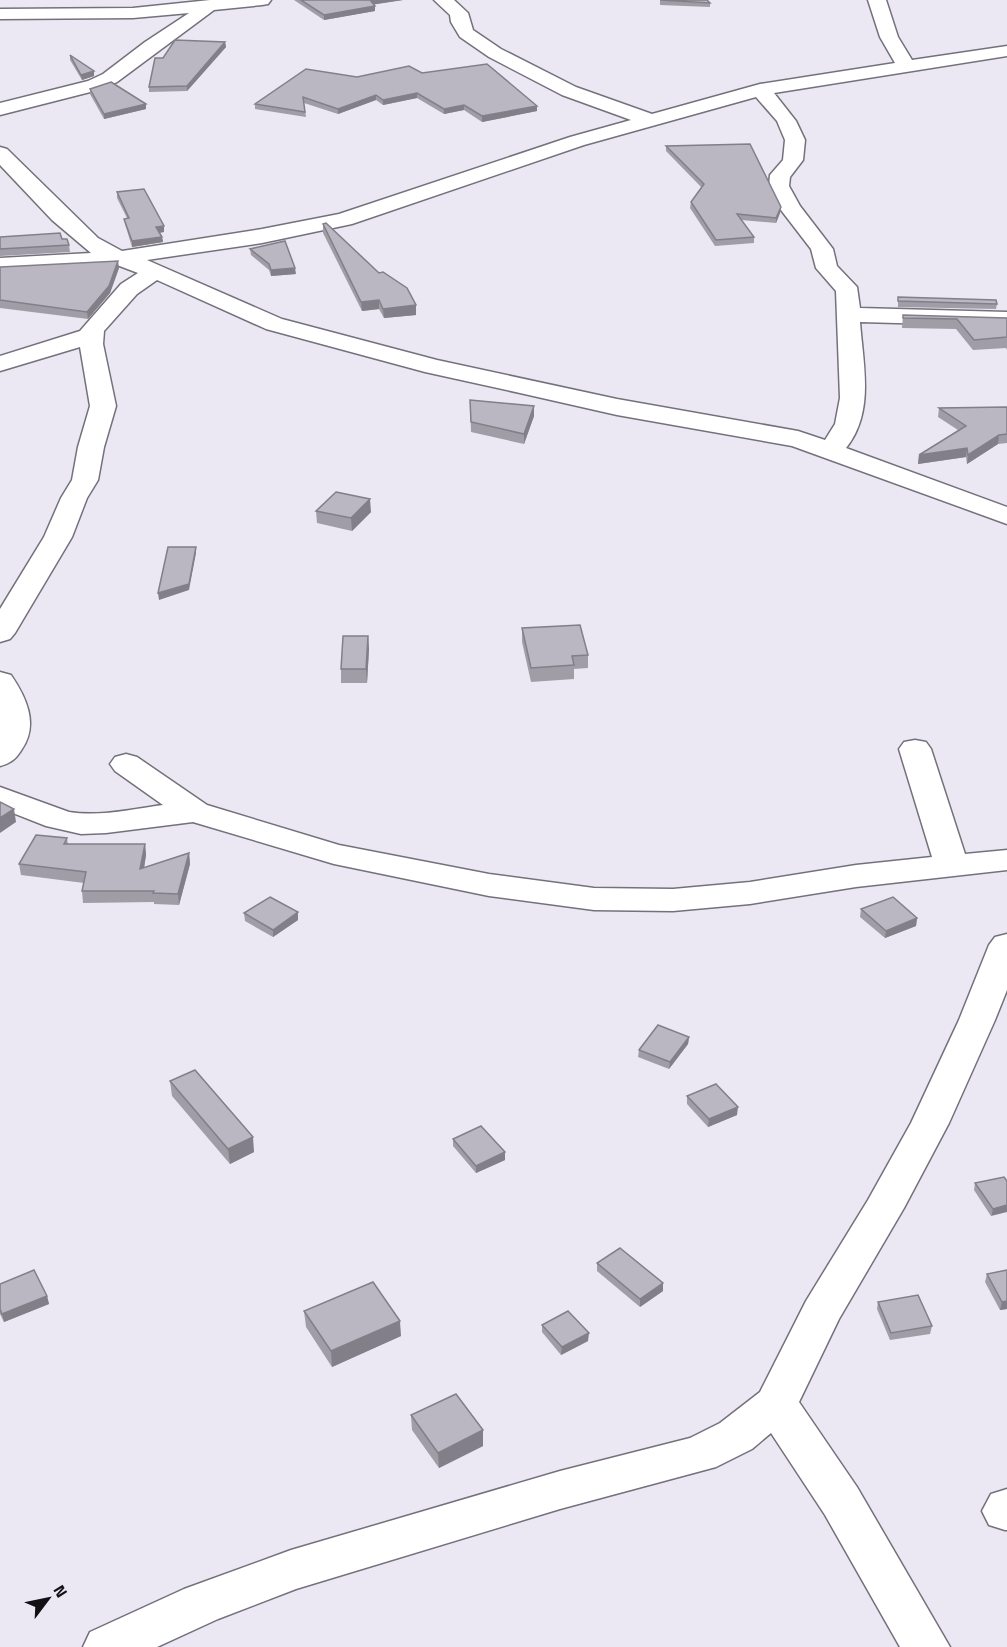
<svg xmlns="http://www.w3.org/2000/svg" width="1007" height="1647" font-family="'Titillium Web',sans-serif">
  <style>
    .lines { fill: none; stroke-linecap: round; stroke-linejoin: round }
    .minor-casing { stroke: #74717c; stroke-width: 3 }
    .minor { fill: #fff; fill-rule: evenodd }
    .wall { fill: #a09da7 }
    .shaded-wall { fill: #827f88 }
    .building { fill: #bab6c2; stroke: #827f88; stroke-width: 1.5 }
  </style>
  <rect width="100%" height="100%" fill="#ebe8f4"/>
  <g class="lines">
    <defs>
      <g id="minor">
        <polygon points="210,0 271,0 268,4 262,5 214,10 117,82 102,89 0,115 0,103 88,81 103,74 145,42 189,13 133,18 0,19 0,9 133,8"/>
        <path d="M434 0H454L468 13 473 30 501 49 576 87 652 114 760 84 895 63 880 37 868 0H886L898 37 912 60 1007 46V56L774 93 796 121 805 140 803 160 790 177 789 186 800 206 833 249 837 266 857 287 860 308 1007 312V326L860 322C863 364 875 412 846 448L1007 507V524L792 446 617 415 520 393 425 372 266 329 157 280 137 294 104 331 103 344 116 406 104 447 98 480 87 498 72 537 15 633 10 639 0 642V609L44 537 61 498 72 480 78 447 90 406 80 347 0 371V356L80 331 121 284 138 273 117 265 0 272V258L91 253 52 220 0 165V147L7 149 98 238 122 251 262 229 339 214 570 137 631 120 562 95 489 57 460 37 451 22 450 15ZM756 97 777 121 785 140 783 160 770 175 769 186 781 210 811 249 816 268 836 291 840 398 835 424 825 440 798 431 617 399 437 360 282 319 147 260 262 243 352 224 584 145Z"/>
        <path d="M0 672 11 675C26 697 39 724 22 749 16 759 11 763 0 766Z"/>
        <path d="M915 740 926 742 931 749 965 854 1007 850V870L856 887 750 904 673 911 594 910 489 896 334 864 193 822 106 833 81 834 46 826 0 808V787L69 812C101 817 132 809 163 805L115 771 110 764 115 757 126 754 137 757 207 805 339 845 489 874 594 888 673 889 750 882 856 865 932 857 899 749 904 742Z"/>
        <polygon points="1007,934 1007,990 995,1020 949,1123 904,1208 839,1319 799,1402 857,1487 950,1647 900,1647 825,1515 771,1433 752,1449 716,1467 560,1509 296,1589 218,1619 157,1647 83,1647 90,1632 184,1589 291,1550 560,1471 690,1438 720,1423 760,1392 806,1301 868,1200 911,1123 959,1020 989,945 995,937"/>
        <polygon points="1007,1489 1007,1530 1005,1530 989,1525 982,1511 991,1494"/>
      </g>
    </defs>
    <!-- minor casing -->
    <use href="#minor" class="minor-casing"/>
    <!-- minor -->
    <use href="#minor" class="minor"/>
  </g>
  <!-- wall -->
  <g class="wall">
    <polygon points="294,0 403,0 374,4 375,11 324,20"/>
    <polygon points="660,0 710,3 710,7 660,5"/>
    <polygon points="225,42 226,47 187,91 149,92 149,87 163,58"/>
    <polygon points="70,55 94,76 82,80 70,60"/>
    <polygon points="422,73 537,111 482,122 464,110 444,114 417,98 383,105 376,100 338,114 304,103 306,117 255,109 255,104 357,77"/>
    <polygon points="90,89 146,104 146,109 104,119 90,94"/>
    <polygon points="666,146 781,207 780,213 776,223 741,220 754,237 754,243 715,246 690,208 691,202 702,188 666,151"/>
    <polygon points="117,192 164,226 164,232 159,233 162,237 163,242 132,247 125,224 124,219 127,218 117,198"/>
    <polygon points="323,224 416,305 416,315 384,318 379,309 362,311 323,233"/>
    <polygon points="0,237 62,239 69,245 70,252 0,256"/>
    <polygon points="250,249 296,274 271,276 269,270 251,255"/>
    <polygon points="0,267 119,268 110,293 88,319 0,308"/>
    <polygon points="898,297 997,304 996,309 898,307"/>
    <polygon points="903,315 1007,318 1007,350 1006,348 973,350 956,329 902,328"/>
    <polygon points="470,400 534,406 534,416 524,444 471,432"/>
    <polygon points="1007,407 1007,443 998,444 967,464 966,457 918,464 919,455 958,430 938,417 939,408"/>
    <polygon points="316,511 371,512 352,531 317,523"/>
    <polygon points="522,628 588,655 588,668 574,669 574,679 531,682 522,642"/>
    <polygon points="368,636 369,649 367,683 341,683 341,669"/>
    <polygon points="67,838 68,844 145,844 146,855 144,868 189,853 190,864 179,905 154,904 154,902 83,903 82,891 84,883 21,875 19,864"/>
    <polygon points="861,909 917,918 916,926 885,938 860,917"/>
    <polygon points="244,913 298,920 273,937 245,921"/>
    <polygon points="689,1037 688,1044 669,1069 638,1057 639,1050"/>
    <polygon points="170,1081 254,1152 230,1164 172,1096"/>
    <polygon points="687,1096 737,1115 708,1127 687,1104"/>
    <polygon points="453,1139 505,1160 476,1173 453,1146"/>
    <polygon points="1004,1177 991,1216 974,1190 975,1183"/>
    <polygon points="597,1263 663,1283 663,1291 640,1307 597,1271"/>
    <polygon points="987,1274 1007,1309 1000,1310 985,1282"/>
    <polygon points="0,1284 47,1296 49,1304 4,1322 0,1314"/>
    <polygon points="878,1302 932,1326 930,1334 890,1340 877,1309"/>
    <polygon points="304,1311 401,1336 332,1367 306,1327"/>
    <polygon points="542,1325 588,1341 561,1355 542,1332"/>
    <polygon points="411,1415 483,1430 483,1446 439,1468 412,1430"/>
  </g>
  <!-- shaded-wall -->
  <g class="shaded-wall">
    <polygon points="370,0 403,0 371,5"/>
    <polygon points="375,6 375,11 324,20 324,15"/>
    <polygon points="225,42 226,47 187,91 187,86"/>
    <polygon points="94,71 94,76 82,80 81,75"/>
    <polygon points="417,93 417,98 383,105 383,100"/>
    <polygon points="376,95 376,100 338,114 338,109"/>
    <polygon points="146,104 146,109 104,119 104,114"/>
    <polygon points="464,105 464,110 444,114 444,109"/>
    <polygon points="537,106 537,111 482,122 482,116"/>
    <polygon points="781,207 780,213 776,223 776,218"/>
    <polygon points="164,226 164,232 157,233 156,227"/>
    <polygon points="162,237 163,242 132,247 132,241"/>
    <polygon points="118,261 119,268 110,293 88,319 87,312"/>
    <polygon points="295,268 296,274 271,276 271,270"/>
    <polygon points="379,300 379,309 362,311 361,302"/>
    <polygon points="416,305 416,315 384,318 383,309"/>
    <polygon points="534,406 534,416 524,444 524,434"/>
    <polygon points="999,435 998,444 967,464 968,455"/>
    <polygon points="967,448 966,457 918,464 919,455"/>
    <polygon points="370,499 371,512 352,531 351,518"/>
    <polygon points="196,547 196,553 189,590 159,600 158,593"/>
    <polygon points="368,636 369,649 367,683 366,669"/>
    <polygon points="14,809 16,822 0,833 0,818"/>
    <polygon points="145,844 146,855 142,881 140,869"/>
    <polygon points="189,853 190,864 179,905 178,894"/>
    <polygon points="298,912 298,920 273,937 273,930"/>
    <polygon points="917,918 916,926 885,938 886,931"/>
    <polygon points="689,1037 688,1044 669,1069 670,1062"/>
    <polygon points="738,1107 737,1115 708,1127 709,1119"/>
    <polygon points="253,1137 254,1152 230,1164 228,1149"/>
    <polygon points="505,1152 505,1160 476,1173 476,1166"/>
    <polygon points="1007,1205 1007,1212 991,1216 993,1209"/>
    <polygon points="663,1283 663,1291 640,1307 640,1299"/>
    <polygon points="47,1296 49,1304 4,1322 2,1314"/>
    <polygon points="1007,1301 1007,1309 1000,1310 1002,1302"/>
    <polygon points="400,1321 401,1336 332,1367 331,1351"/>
    <polygon points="589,1333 588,1341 561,1355 562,1347"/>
    <polygon points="483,1430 483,1446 439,1468 438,1453"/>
  </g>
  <!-- building -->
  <g class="building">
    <polygon points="301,0 371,0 370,0 375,6 324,15"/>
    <polygon points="660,0 707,0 710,3"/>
    <polygon points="175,40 225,42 187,86 149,87 155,58 163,58"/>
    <polygon points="70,55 94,71 81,75"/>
    <polygon points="487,64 537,106 482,116 464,105 444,109 417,93 383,100 376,95 338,109 303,97 305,112 255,104 306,69 357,77 409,66 422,73"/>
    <polygon points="111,82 146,104 104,114 90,89"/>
    <polygon points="750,144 781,207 776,218 737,214 754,237 716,240 691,202 704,184 666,146"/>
    <polygon points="144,189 164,226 156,227 162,237 132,241 124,219 129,218 117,192"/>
    <polygon points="326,223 379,273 383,272 407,288 416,305 383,309 379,300 361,302 323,224"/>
    <polygon points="60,233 62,239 67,239 69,245 0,249 0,237"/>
    <polygon points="285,241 295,268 271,270 269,264 250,249"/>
    <polygon points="118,261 109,286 87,312 0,300 0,267"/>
    <polygon points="898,297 996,300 997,304 898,301"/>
    <polygon points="903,315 1007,318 1007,337 974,340 957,319 903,318"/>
    <polygon points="470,400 534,406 524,434 471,422"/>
    <polygon points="1007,407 1007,434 999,435 968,455 967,448 919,455 966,426 939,408"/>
    <polygon points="336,492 370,499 351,518 316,511"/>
    <polygon points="168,547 196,547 189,584 158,593"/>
    <polygon points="580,625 588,655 572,656 574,665 531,668 522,628"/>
    <polygon points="343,636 368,636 366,669 341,669"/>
    <polygon points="0,802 14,809 0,818"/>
    <polygon points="36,835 67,838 64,844 145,844 140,869 189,853 178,894 153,893 154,891 82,891 86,872 19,864"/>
    <polygon points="270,897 298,912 273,930 244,913"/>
    <polygon points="893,897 917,918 886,931 861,909"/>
    <polygon points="658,1025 689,1037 670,1062 639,1050"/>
    <polygon points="195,1070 253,1137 228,1149 170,1081"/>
    <polygon points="716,1084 738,1107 709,1119 687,1096"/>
    <polygon points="481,1126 505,1152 476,1166 453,1139"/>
    <polygon points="1004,1177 1007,1181 1007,1205 993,1209 975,1183"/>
    <polygon points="620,1248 663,1283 640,1299 597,1263"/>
    <polygon points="34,1270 47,1296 2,1314 0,1309 0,1284"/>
    <polygon points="1007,1270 1007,1301 1002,1302 987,1274"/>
    <polygon points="373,1282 400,1321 331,1351 304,1311"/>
    <polygon points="918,1295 932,1326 891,1333 878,1302"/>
    <polygon points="568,1311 589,1333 562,1347 542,1325"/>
    <polygon points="456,1394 483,1430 438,1453 411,1415"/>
  </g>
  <!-- north arrow -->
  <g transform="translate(48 1599) rotate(58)" stroke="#ebe8f4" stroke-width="4.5" paint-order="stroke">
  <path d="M0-4.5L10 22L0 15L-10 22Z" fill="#111014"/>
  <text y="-9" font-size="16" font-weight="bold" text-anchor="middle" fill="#111014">N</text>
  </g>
</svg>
